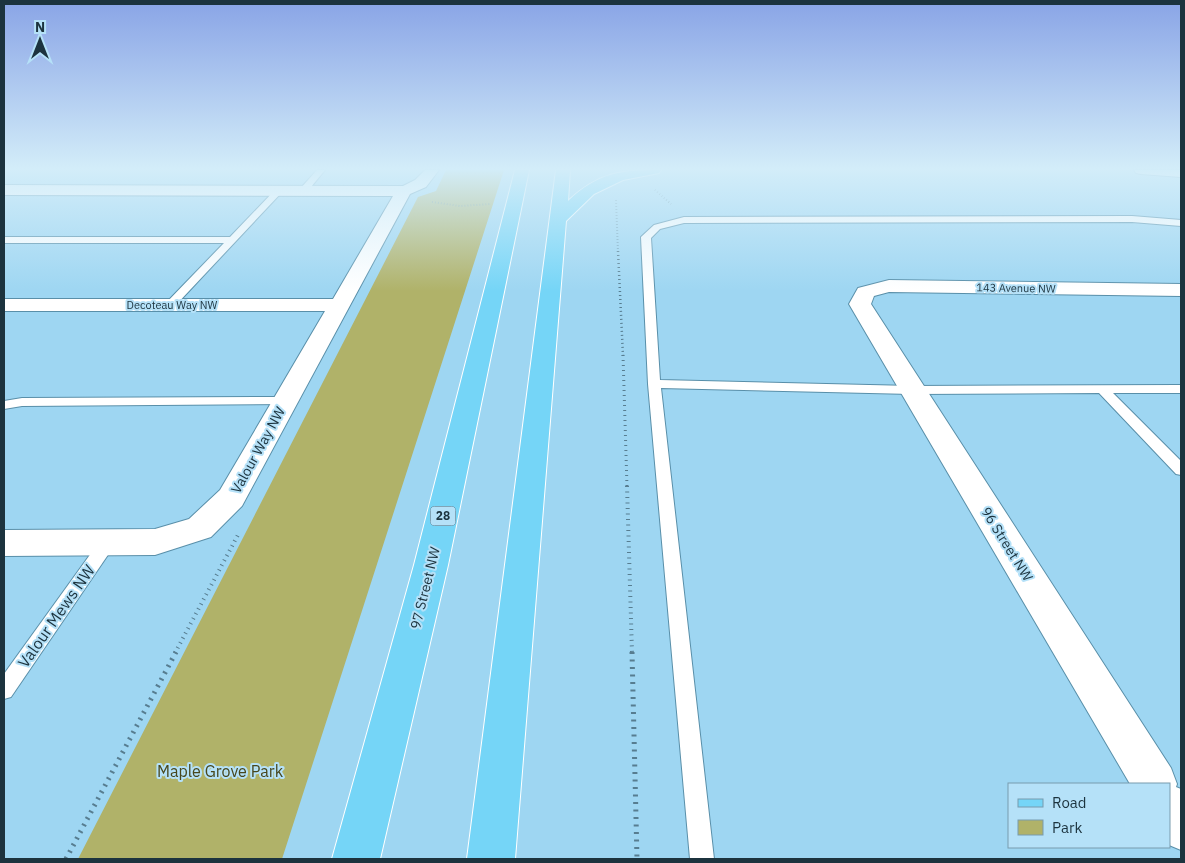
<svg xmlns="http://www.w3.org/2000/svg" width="1185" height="863" font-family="'IBM Plex Sans',sans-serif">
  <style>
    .green { fill: #b0b269 }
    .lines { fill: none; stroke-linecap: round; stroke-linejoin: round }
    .service-casing { stroke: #598fa9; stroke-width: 2 }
    .minor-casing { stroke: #598fa9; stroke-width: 2 }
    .tertiary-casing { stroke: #598fa9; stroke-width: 2 }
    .primary-casing { stroke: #fff; stroke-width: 2 }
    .path-far4 { stroke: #577d90; stroke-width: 2; stroke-dasharray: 0.5 2.5; stroke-linecap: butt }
    .path-far3 { stroke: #577d90; stroke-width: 2.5; stroke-dasharray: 1 3; stroke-linecap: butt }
    .path-far2 { stroke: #577d90; stroke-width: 3; stroke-dasharray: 1 4; stroke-linecap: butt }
    .path-far1 { stroke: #577d90; stroke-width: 4; stroke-dasharray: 1 4.5; stroke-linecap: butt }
    .path { stroke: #577d90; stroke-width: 5; stroke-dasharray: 2 5.5; stroke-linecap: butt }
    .service { fill: #fff; fill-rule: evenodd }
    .minor { fill: #fff; fill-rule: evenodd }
    .tertiary { fill: #fff; fill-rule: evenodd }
    .primary { fill: #75d5f7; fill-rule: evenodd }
    .labels { text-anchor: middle; stroke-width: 4; stroke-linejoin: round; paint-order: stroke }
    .far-street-label { font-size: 11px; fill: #1c333e; stroke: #b5e1f8 }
    .shield { fill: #b5e1f8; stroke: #4a6776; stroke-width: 1 }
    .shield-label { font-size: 12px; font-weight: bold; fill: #1c333e }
    .street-label { font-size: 14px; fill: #1c333e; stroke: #b5e1f8 }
    .near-street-label { font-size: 16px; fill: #1c333e; stroke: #b5e1f8 }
    .near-park-label { font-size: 16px; fill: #47471d; stroke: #b5e1f8 }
  </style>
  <rect width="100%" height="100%" fill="#9ed6f2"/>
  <!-- green -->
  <polygon class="green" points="446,170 504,170 282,859 78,859 418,197 436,191"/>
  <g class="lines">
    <defs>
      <g id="service">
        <polygon points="317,170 325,170 306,193 300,193 300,189"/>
        <polygon points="276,189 283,191 174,307 166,307 165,305 166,303 224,243 4,243 4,237 230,237"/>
        <polygon points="1132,216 1181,220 1181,226 1132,222 684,223 660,229 651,238 660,380 912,386 1181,385 1181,393 1113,393 1181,461 1181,475 1176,474 1099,393 912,394 661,388 714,859 690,859 648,384 641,237 654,225 684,217"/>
        <polygon points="286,397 293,401 291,404 22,406 4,409 4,401 22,398"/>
        <polygon points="108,536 114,538 116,542 114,546 11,697 4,699 4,674 102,538"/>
      </g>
      <g id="minor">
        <polygon points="425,170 439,170 426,187 410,194 242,506 211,537 155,555 4,556 4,530 155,529 189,519 220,490 325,311 4,311 4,299 333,299 393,196 4,195 4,185 403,186 415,180"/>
        <polygon points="889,280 1181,284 1181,296 889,292 874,296 871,304 1171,768 1177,784 1176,787 1181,789 1181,850 1169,845 1169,784 1130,784 849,304 858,288"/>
      </g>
      <polygon id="tertiary" points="1134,170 1181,170 1181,177 1141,174 1136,173"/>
      <g id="primary">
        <polygon points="515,170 529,170 448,565 380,859 332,859 414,565"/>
        <path d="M556 170H570L568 201C599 172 621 170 661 170L659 173 623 180 594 194 566 221 515 859H467Z"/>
      </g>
    </defs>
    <!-- service casing -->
    <use href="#service" class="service-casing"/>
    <!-- minor casing -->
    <use href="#minor" class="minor-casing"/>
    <!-- tertiary casing -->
    <use href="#tertiary" class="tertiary-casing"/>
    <!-- primary casing -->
    <use href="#primary" class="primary-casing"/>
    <!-- path-far4 -->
    <g class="path-far4">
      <polyline points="655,190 671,204"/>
      <polyline points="616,200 618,252"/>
      <polyline points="432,202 460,206 491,204"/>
    </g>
    <!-- path-far3 -->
    <polyline class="path-far3" points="618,251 623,356"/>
    <!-- path-far2 -->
    <polyline class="path-far2" points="623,355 627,487"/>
    <!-- path-far1 -->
    <g class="path-far1">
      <polyline points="627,486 632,653"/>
      <polyline points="175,653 239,533"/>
    </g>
    <!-- path -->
    <g class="path">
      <polyline points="632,652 637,859"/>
      <polyline points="66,859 176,652"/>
    </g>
    <!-- service -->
    <use href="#service" class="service"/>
    <!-- minor -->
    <use href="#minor" class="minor"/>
    <!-- tertiary -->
    <use href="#tertiary" class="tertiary"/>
    <!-- primary -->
    <use href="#primary" class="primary"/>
  </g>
  <!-- sky -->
  <linearGradient id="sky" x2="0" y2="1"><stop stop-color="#89a4e6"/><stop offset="0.58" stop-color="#d3edf9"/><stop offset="1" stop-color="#d3edf9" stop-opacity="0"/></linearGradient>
  <rect width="1185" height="291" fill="url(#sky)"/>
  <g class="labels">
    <!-- far-street labels -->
    <g class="far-street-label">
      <text transform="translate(1016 288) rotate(1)" y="4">143 Avenue NW</text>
      <text x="172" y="309">Decoteau Way NW</text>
    </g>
    <!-- shield labels -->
    <rect class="shield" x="430.5" y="506.5" width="25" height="19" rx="4"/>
    <g class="shield-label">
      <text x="443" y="520">28</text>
    </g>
    <!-- street labels -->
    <g class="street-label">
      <text transform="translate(258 450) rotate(-61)" y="5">Valour Way NW</text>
      <text transform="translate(1007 544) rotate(58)" y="5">96 Street NW</text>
      <text transform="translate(425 588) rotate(-76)" y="5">97 Street NW</text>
    </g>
    <!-- near-street labels -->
    <g class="near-street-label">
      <text transform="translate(56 616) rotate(-55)" y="6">Valour Mews NW</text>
    </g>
    <!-- near-park labels -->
    <g class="near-park-label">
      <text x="220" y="777">Maple Grove Park</text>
    </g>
  </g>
  <!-- border -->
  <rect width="1185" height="863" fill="none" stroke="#1c333e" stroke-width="10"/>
  <!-- legend -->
  <rect x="1008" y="783" width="162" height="65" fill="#b5e1f8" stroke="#789bae"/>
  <rect x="1018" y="799" width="25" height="8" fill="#75d5f7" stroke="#789bae"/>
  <text x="1052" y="808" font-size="15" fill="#1c333e">Road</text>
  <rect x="1018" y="820" width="25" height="15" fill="#b0b269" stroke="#789bae"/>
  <text x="1052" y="833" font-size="15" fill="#1c333e">Park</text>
  <!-- north arrow -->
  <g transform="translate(40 40)" stroke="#b5e1f8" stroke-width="4" paint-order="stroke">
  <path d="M0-4L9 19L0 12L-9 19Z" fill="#1c333e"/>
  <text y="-8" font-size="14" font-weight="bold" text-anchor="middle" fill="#1c333e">N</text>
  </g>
</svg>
